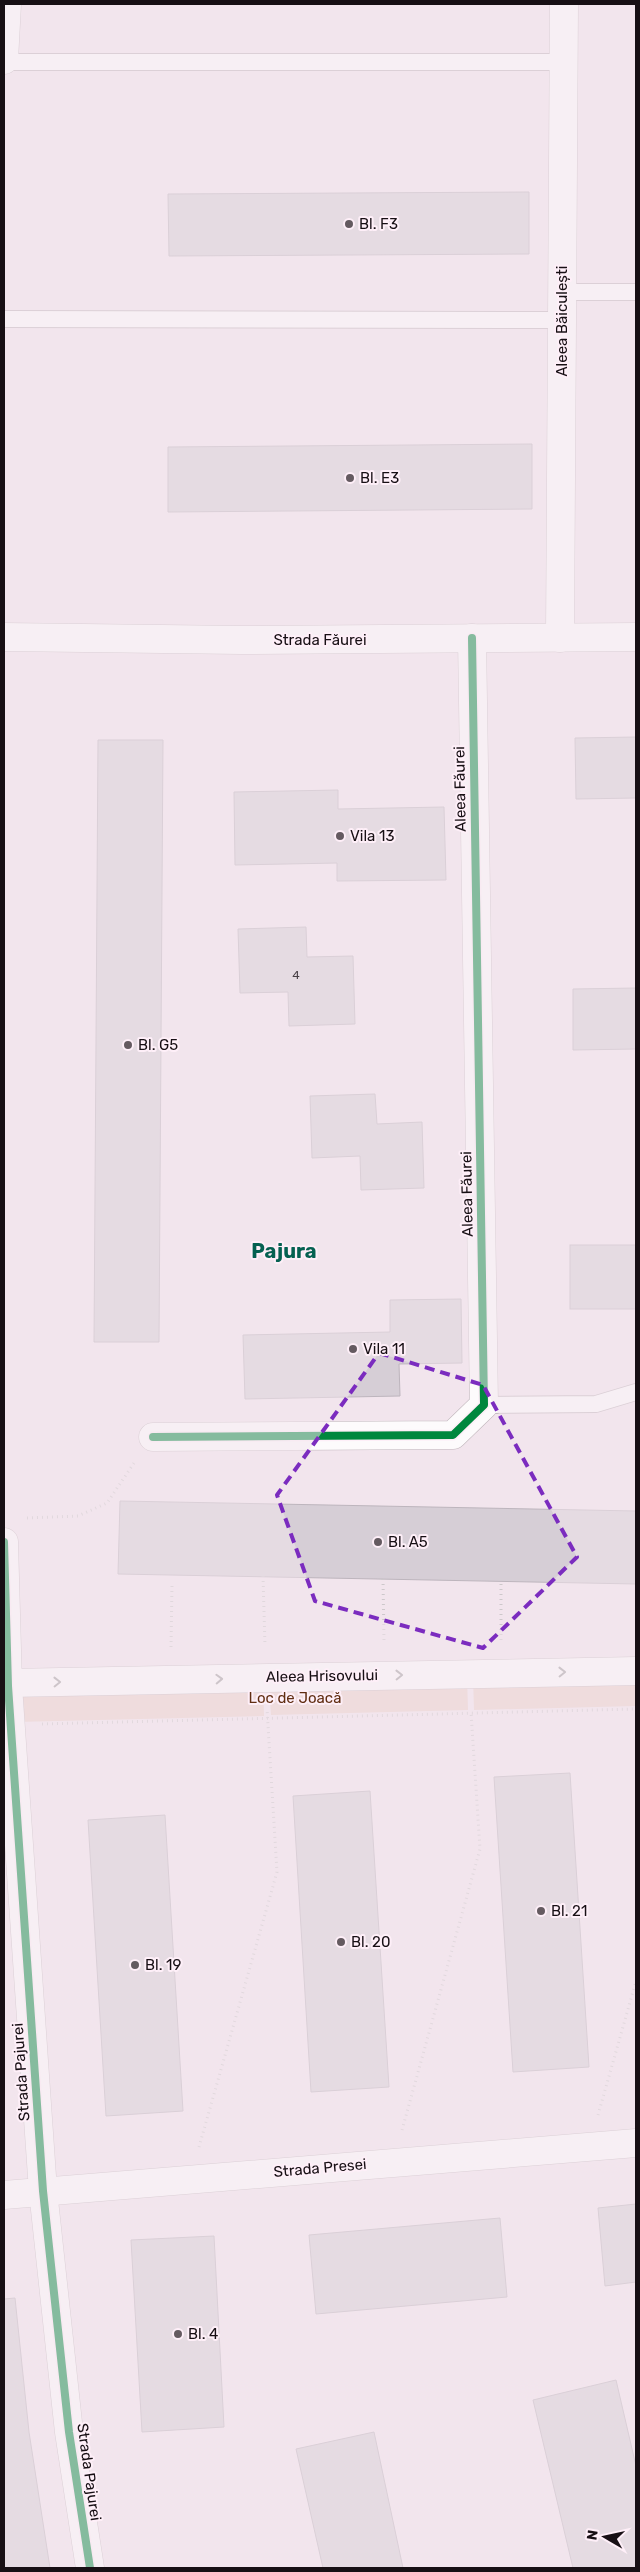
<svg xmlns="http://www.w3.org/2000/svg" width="640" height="2572" font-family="Rubik,sans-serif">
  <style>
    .green { fill: #ead0ca }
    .building { fill: #d6ced6; stroke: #bdb5bd }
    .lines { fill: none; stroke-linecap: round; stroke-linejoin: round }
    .lane-casing { stroke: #c0b6bc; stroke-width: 18 }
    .street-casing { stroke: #c0b6bc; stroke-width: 29 }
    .secondary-casing { stroke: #c0b6bc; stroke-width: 29 }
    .path { stroke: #cdc8cb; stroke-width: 3; stroke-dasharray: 1 4; stroke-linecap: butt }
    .lane { stroke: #fdfbfc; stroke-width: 16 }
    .street { stroke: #fdfbfc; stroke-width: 28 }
    .secondary { stroke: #fdfbfc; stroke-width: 28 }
    .cycleway-casing { stroke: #feeff8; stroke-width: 11 }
    .cycleway { stroke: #00873e; stroke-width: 8 }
    .oneway { stroke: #a19d9f }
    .marked { fill: none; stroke: #7b2cbf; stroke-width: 4; stroke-dasharray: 10 6; stroke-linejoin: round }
    .poi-dot { fill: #645a60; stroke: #feeff8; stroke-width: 2 }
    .labels { text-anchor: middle; stroke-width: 4; stroke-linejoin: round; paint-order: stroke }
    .number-label { font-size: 12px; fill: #473f44 }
    .poi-label { font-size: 15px; fill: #170f14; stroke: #feeff8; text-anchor: start }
    .street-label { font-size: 15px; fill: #170f14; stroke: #feeff8 }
    .park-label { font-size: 15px; fill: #602d11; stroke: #feeff8 }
    .district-label { font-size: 20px; font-weight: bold; fill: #056151; stroke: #feeff8 }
  </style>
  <rect width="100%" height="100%" fill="#f2e5ed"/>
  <!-- green -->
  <g class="green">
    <polygon points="636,1674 636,1706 474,1710 473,1677"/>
    <polygon points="467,1677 468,1710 271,1715 269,1682"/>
    <polygon points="263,1682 264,1716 15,1722 13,1686"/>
  </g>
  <!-- building -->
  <g class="building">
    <polygon points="529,192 529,254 169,256 168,194"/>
    <polygon points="532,444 532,509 168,512 168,447"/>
    <polygon points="636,737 636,798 576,799 575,738"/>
    <polygon points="98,740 163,740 159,1342 94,1342"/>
    <polygon points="338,790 338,809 444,807 446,880 337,881 337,863 235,865 234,792"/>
    <polygon points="306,927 307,957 353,956 355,1024 289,1026 288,992 240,993 238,929"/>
    <polygon points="636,988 636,1049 573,1050 573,989"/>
    <polygon points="375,1094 377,1124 422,1122 424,1188 361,1190 360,1156 312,1158 310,1096"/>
    <rect x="570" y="1245" width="66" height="64"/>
    <polygon points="461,1299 462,1363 399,1364 400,1396 245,1399 243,1335 390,1332 390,1300"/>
    <polygon points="120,1501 636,1511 636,1584 118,1574"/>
    <polygon points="570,1773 589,2067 513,2072 494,1777"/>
    <polygon points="370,1791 389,2087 311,2092 293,1796"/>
    <polygon points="165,1815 183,2111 106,2116 88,1820"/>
    <polygon points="636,2204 636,2282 605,2286 598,2208"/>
    <polygon points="500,2218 507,2297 316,2314 309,2235"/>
    <polygon points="214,2236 224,2427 142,2432 131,2240"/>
    <polygon points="15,2298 29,2432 50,2568 4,2568 4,2299"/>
    <polygon points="616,2380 636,2466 636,2568 573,2568 533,2400"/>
    <polygon points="374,2432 403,2568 323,2568 296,2449"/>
  </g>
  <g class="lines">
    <defs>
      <g id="lane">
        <polyline points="4,62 564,62"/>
        <polyline points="562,292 636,292"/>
        <polyline points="4,319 562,320"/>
        <polyline points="484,1405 596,1404 636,1392"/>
      </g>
      <g id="street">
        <polyline points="4,637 241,640 636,637"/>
        <polyline points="560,638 564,4"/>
        <polyline points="153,1437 453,1435 484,1405 472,638"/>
        <polyline points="8,1683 636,1671"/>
        <polyline points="4,2195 636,2143"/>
      </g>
      <g id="secondary">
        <polyline points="4,60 7,4"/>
        <polyline points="4,1542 8,1686 43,2191 69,2432 90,2568"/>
      </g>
    </defs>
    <!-- lane casing -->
    <use href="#lane" class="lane-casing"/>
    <!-- street casing -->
    <use href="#street" class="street-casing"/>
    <!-- secondary casing -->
    <use href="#secondary" class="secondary-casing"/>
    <!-- path -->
    <g class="path">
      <polyline points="27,1518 78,1516 107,1503 134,1463"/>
      <polyline points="263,1576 265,1646"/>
      <polyline points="383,1579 384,1642"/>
      <polyline points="501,1640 501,1581"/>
      <polyline points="171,1647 172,1584"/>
      <polyline points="42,1724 636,1709"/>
      <polyline points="598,2115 636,1981"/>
      <polyline points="402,2130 480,1849 471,1712"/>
      <polyline points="199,2147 277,1872 267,1709"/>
    </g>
    <!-- lane -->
    <use href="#lane" class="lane"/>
    <!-- street -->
    <use href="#street" class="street"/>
    <!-- secondary -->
    <use href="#secondary" class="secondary"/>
    <defs>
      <g id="cycleway">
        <polyline points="153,1437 453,1435 484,1405 472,638"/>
        <polyline points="4,1542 8,1686 43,2191 69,2432 90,2568"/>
      </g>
    </defs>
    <!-- cycleway casing -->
    <use href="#cycleway" class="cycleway-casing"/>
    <!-- cycleway -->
    <use href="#cycleway" class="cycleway"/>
  </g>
  <!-- one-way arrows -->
  <defs><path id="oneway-chevron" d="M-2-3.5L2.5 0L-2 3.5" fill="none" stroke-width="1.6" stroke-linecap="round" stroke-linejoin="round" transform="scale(1.25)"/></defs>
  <g class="oneway">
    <use href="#oneway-chevron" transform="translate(562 1672) rotate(-1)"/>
    <use href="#oneway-chevron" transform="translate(399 1675) rotate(-1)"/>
    <use href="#oneway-chevron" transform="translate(219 1679) rotate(-2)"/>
    <use href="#oneway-chevron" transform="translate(57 1682) rotate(-1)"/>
  </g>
  <!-- marked area -->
  <path d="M0 0H640V2572H0ZM379 1353 483 1385 577 1557 483 1648 315 1601 277 1495Z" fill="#f2e5ed" fill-opacity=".55" fill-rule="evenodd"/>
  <path class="marked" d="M379 1353 483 1385 577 1557 483 1648 315 1601 277 1495Z"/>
  <!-- markers -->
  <g class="poi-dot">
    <circle cx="349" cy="224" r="5"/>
    <circle cx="350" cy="478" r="5"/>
    <circle cx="340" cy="836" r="5"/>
    <circle cx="128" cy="1045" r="5"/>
    <circle cx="353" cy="1349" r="5"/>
    <circle cx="378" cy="1542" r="5"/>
    <circle cx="541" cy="1911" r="5"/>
    <circle cx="341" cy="1942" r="5"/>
    <circle cx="135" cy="1965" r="5"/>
    <circle cx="178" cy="2334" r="5"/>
  </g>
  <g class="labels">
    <!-- number labels -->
    <g class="number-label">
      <text x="296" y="979">4</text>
    </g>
    <!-- poi labels -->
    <g class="poi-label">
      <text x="359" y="229">Bl. F3</text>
      <text x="360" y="483">Bl. E3</text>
      <text x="350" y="841">Vila 13</text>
      <text x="138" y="1050">Bl. G5</text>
      <text x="363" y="1354">Vila 11</text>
      <text x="388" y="1547">Bl. A5</text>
      <text x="551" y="1916">Bl. 21</text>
      <text x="351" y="1947">Bl. 20</text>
      <text x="145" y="1970">Bl. 19</text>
      <text x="188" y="2339">Bl. 4</text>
    </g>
    <!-- street labels -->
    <g class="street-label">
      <text transform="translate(562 321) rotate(-90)" y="5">Aleea Băiculești</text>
      <text x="320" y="645">Strada Făurei</text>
      <text transform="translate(460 789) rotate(-91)" y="5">Aleea Făurei</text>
      <text transform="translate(467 1194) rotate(-91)" y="5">Aleea Făurei</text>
      <text transform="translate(322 1676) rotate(-1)" y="5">Aleea Hrisovului</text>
      <text transform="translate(21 2072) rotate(-94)" y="5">Strada Pajurei</text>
      <text transform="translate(320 2168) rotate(-5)" y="5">Strada Presei</text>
      <text transform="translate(89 2472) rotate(82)" y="5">Strada Pajurei</text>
    </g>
    <!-- park labels -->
    <g class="park-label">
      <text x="295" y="1703">Loc de Joacă</text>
    </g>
    <!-- district labels -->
    <g class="district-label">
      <text x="284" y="1258">Pajura</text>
    </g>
  </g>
  <!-- border -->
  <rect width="640" height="2572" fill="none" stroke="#170f14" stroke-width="10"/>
  <!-- north arrow -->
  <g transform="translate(605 2537) rotate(279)" stroke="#feeff8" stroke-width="4" paint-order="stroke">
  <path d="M0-4L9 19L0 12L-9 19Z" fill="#170f14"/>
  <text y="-8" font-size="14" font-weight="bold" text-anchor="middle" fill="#170f14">N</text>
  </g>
</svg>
